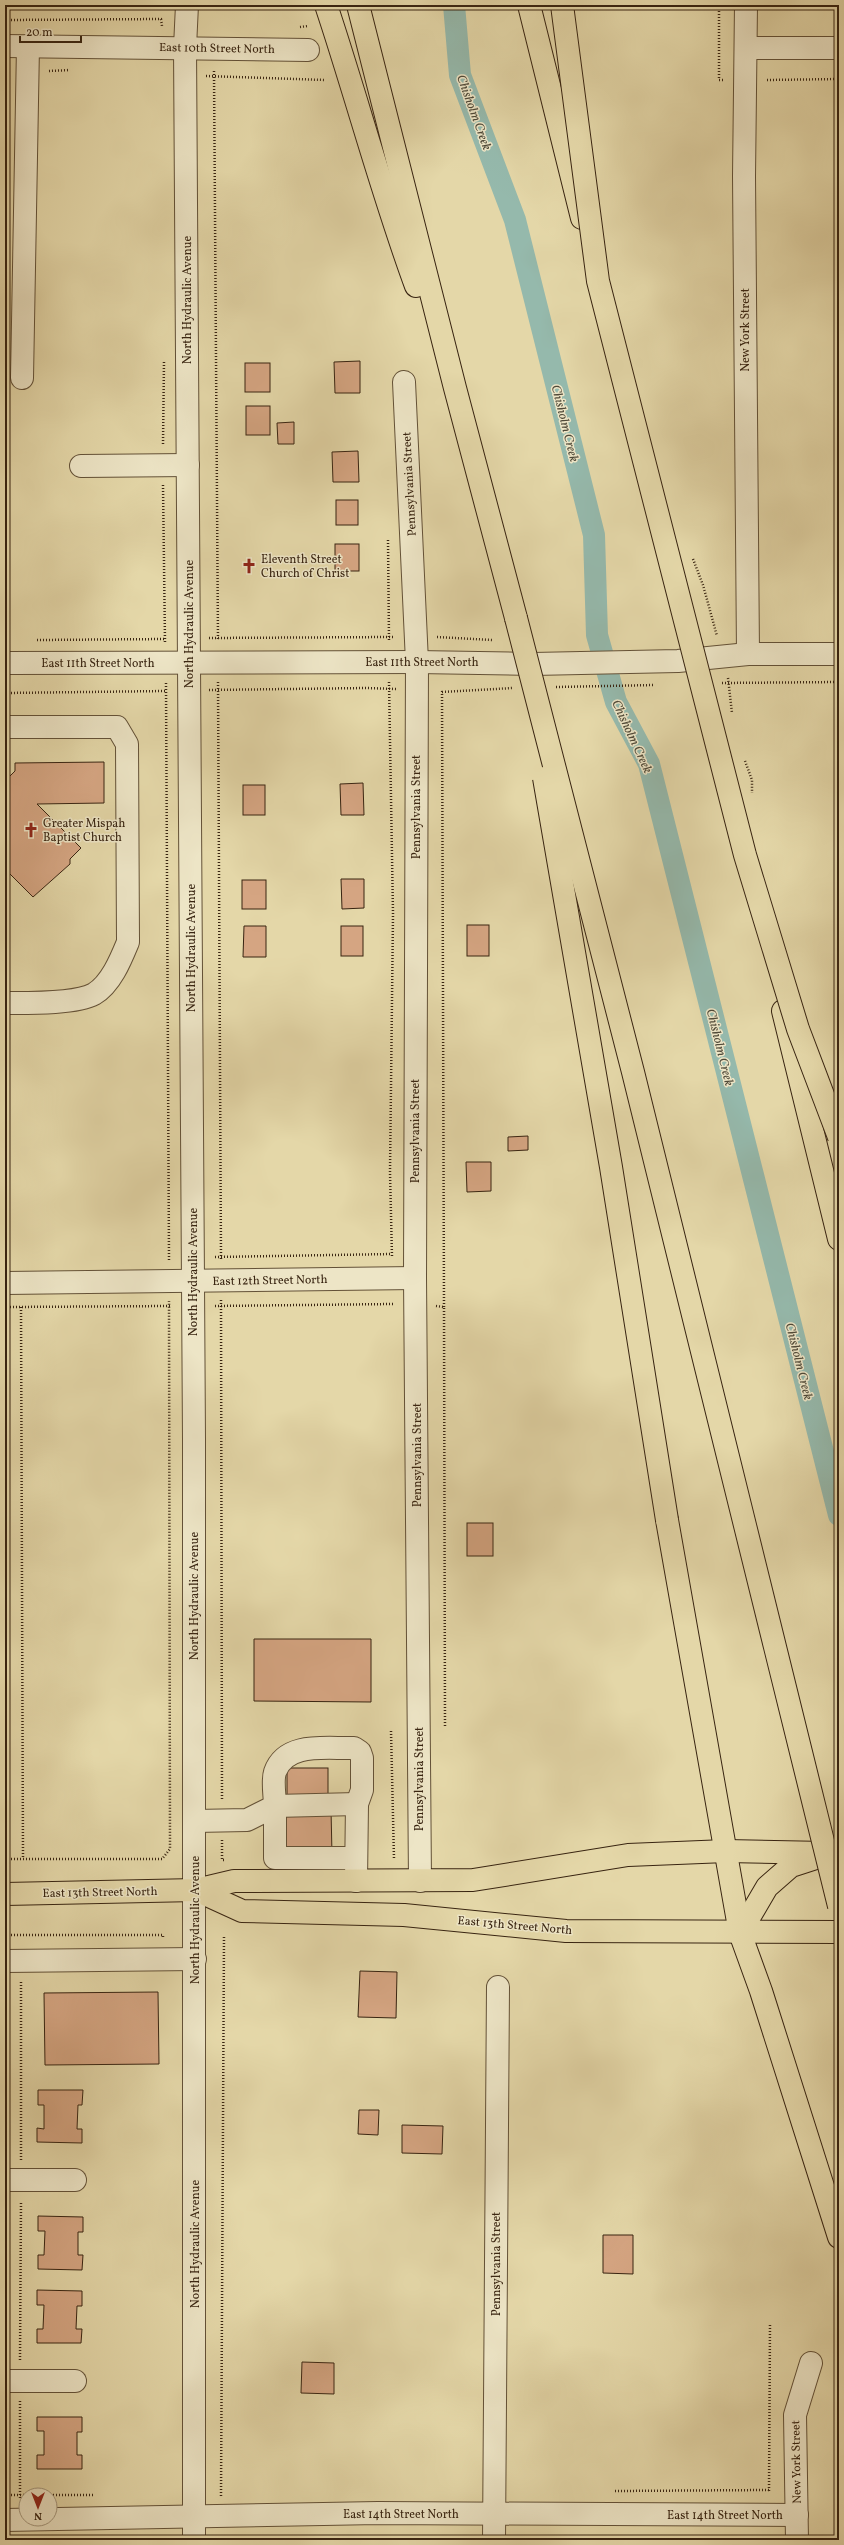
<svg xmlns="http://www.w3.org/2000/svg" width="844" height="2545" font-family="Vollkorn,serif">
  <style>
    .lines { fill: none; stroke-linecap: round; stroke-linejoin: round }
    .canal { stroke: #95b9ac; stroke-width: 22 }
    .building { fill: #d5a582; stroke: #382411 }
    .minor-casing { stroke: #635137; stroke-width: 24 }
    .major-casing { stroke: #382411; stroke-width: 24 }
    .highway-casing { stroke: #382411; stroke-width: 24 }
    .path { stroke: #382411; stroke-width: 2.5; stroke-dasharray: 1 2; stroke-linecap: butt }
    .minor { stroke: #ede5c6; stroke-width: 22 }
    .major { stroke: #e4d7a8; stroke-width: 22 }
    .highway { stroke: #e4d7a8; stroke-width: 22 }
    .highway-bridge-casing { stroke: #382411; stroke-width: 24; stroke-linecap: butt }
    .highway-bridge { stroke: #e4d7a8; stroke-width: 22 }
    .labels { text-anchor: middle; stroke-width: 3; stroke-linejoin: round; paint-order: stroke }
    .street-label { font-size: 12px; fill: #382411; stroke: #ede5c6 }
    .poi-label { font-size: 12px; fill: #382411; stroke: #ede5c6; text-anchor: start }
    .water-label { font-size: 13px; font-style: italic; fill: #4f4938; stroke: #ede5c6 }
  </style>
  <rect width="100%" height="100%" fill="#e4d7a8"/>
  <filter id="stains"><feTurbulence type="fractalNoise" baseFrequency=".005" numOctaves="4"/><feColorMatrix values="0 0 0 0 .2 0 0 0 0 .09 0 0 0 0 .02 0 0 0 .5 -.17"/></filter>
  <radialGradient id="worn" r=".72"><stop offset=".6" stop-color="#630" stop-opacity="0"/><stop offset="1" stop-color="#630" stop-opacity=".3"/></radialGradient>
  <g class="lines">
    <!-- canal -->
    <polyline class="canal" points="454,5 460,75 515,220 594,535 597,635 616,702 649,764 839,1515"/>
  </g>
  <!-- building -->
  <g class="building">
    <rect x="5" y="315" width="1" height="28"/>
    <polygon points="360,361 360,393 335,393 334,362"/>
    <rect x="245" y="363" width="25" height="29"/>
    <polygon points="5,364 6,392 5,392"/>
    <rect x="246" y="406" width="24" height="29"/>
    <polygon points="294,422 294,444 278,444 277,423"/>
    <polygon points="358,451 359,482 333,482 332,452"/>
    <rect x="336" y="500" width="22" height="25"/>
    <rect x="335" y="544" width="24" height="27"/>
    <polygon points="104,762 104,803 37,804 81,848 70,859 70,864 33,897 5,869 5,781 15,771 15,763"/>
    <polygon points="363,783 364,815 341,815 340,784"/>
    <rect x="243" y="785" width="22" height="30"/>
    <polygon points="341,879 364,879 364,908 342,909"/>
    <rect x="242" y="880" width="24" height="29"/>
    <rect x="467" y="925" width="22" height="31"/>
    <polygon points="244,926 266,926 266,957 243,957"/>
    <rect x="341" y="926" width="22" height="30"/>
    <polygon points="528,1136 528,1150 508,1151 508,1137"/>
    <polygon points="466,1162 491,1162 491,1191 467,1192"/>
    <rect x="467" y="1523" width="26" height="33"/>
    <polygon points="254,1639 371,1639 371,1702 254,1701"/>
    <rect x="287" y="1768" width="41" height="28"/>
    <polygon points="331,1809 332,1855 281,1856 280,1810"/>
    <polygon points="360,1971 397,1972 396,2018 358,2017"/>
    <polygon points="158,1992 159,2064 45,2065 44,1993"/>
    <polygon points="38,2090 83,2090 82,2105 78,2105 77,2129 82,2129 82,2143 37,2142 37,2128 44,2129 44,2105 38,2105"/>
    <polygon points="359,2110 379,2110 378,2135 358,2134"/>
    <polygon points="402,2125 443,2126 442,2154 402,2153"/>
    <polygon points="38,2216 83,2217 83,2232 78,2232 78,2255 83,2255 82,2270 38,2269 38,2255 44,2255 45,2231 38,2231"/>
    <polygon points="603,2235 633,2235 633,2274 603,2273"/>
    <polygon points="37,2290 82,2291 82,2306 77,2306 76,2329 82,2329 81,2343 37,2343 37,2329 43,2329 44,2305 37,2305"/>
    <polygon points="302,2362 334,2363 334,2394 301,2393"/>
    <polygon points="37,2417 82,2417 82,2432 77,2432 77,2455 82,2455 82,2469 37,2469 37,2455 44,2455 44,2431 37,2431"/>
  </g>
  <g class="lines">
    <defs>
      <g id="minor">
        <polyline points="187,5 185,47 194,1438 194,2540"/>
        <polyline points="746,5 744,176 748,654"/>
        <polyline points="5,46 308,50"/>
        <polyline points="747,48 839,48"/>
        <polyline points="22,378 28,46"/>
        <polyline points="404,382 417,662 415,1278 420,1881"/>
        <polyline points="81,466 188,465"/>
        <polyline points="5,663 417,662 533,664 678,661 748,654 839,654"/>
        <path d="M5 727H117L127 744 128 942C121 959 111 984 94 994 76 1004 27 1003 5 1003"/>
        <polyline points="5,1283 415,1278"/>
        <path d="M195 1821 247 1820 275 1806C275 1796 272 1781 275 1772 286 1741 327 1749 354 1748L360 1752 362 1758V1790L357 1804 356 1881"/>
        <polyline points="356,1858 275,1858 275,1806 357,1804"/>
        <polyline points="5,1961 195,1959"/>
        <polyline points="5,2180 75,2180"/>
        <polyline points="5,2381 75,2381"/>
        <polyline points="5,2520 378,2513 797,2515"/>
        <polyline points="494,2540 498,1987"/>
        <polyline points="797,2540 795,2415 811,2363"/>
      </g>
      <g id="major">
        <polyline points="196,1890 242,1911 404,1915 566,1931 839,1932"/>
        <polyline points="5,1894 196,1890 234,1881 473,1880 628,1855 726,1851 826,1853"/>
      </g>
      <g id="highway">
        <path d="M326 5C357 98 382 194 416 286"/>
        <polyline points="358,5 455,388 516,618"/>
        <polyline points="529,5 582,218"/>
        <polyline points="783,1011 839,1239"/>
        <polyline points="667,1520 740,1933 761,1991 839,2237"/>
        <polyline points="740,1933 767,1887 791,1866 831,1853"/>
      </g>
    </defs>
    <!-- minor casing -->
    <use href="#minor" class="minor-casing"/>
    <!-- major casing -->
    <use href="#major" class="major-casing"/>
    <!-- highway casing -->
    <use href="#highway" class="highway-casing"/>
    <!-- path -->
    <g class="path">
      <polyline points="719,5 719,80 724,80"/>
      <polyline points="5,20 161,19 162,26"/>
      <polyline points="300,27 308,26"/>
      <polyline points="49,71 70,70"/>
      <polyline points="214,71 218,641"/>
      <polyline points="206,76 325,80"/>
      <polyline points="767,80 839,79"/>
      <polyline points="163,444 164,361"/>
      <polyline points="163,485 165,642"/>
      <polyline points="388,540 389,641"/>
      <polyline points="693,559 703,585 717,636"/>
      <polyline points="437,637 492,640"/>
      <polyline points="209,638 394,637"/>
      <polyline points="37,640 166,639"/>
      <polyline points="728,678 732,713"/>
      <polyline points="218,682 221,1259"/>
      <polyline points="389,682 393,914 390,1172 392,1257"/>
      <polyline points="166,683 169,1260"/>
      <polyline points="722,683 839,682"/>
      <polyline points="556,687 655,685"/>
      <polyline points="209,690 366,688 396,689"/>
      <polyline points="5,693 166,691"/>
      <polyline points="745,761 752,780 752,793"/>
      <polyline points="215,1257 392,1254"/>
      <polyline points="221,1300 222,1799"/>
      <polyline points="215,1306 393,1304"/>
      <polyline points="436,1306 444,1307 445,1728"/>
      <polyline points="10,1307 170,1306"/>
      <polyline points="21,1307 23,1859"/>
      <polyline points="444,1307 442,692 513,688"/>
      <polyline points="391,1731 394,1859"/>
      <polyline points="222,1840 222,1860 226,1860"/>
      <polyline points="5,1859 162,1859 170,1849 169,1301"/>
      <polyline points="5,1935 163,1935 163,1938"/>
      <polyline points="21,2160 21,1981"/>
      <polyline points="20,2360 21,2201"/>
      <polyline points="615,2491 769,2490"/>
      <polyline points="769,2491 770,2324"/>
      <polyline points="5,2495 95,2495"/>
      <polyline points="221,2496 224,1936"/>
      <polyline points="20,2498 20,2401"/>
    </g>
    <!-- minor -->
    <use href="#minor" class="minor"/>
    <!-- major -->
    <use href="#major" class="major"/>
    <!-- highway -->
    <use href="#highway" class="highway"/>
    <defs>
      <g id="highway-bridge">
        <polyline points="562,5 598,281 745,855 798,1029 839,1137"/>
        <polyline points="516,618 633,1072 839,1906"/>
        <polyline points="544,778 611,1167 667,1520"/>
      </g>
    </defs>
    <!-- highway-bridge casing -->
    <use href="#highway-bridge" class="highway-bridge-casing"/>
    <!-- highway-bridge -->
    <use href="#highway-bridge" class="highway-bridge"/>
  </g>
  <!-- icons -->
  <defs>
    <symbol id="church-bare" viewBox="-9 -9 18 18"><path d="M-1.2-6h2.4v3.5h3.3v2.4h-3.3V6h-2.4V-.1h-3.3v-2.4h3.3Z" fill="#8f2418" stroke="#ede5c6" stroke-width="2.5" paint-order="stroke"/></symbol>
  </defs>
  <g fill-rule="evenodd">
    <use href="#church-bare" x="238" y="555" width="22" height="22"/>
    <use href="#church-bare" x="20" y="819" width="22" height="22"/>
  </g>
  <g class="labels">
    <!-- street labels -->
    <g class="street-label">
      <text transform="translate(217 48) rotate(1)" y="4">East 10th Street North</text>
      <text transform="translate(187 300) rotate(-90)" y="4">North Hydraulic Avenue</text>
      <text transform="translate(745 330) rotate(-90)" y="4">New York Street</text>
      <text transform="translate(409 484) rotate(-93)" y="4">Pennsylvania Street</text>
      <text transform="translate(189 624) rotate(-90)" y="4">North Hydraulic Avenue</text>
      <text x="422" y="666">East 11th Street North</text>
      <text x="98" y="667">East 11th Street North</text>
      <text transform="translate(416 807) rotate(-90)" y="4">Pennsylvania Street</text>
      <text transform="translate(191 948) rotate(-90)" y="4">North Hydraulic Avenue</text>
      <text transform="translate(415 1131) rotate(-90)" y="4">Pennsylvania Street</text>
      <text transform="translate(193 1272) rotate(-90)" y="4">North Hydraulic Avenue</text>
      <text transform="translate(270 1280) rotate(-1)" y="4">East 12th Street North</text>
      <text transform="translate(417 1455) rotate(-90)" y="4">Pennsylvania Street</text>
      <text transform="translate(194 1596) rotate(-90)" y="4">North Hydraulic Avenue</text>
      <text transform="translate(419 1779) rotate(-90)" y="4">Pennsylvania Street</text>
      <text transform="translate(100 1892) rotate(-1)" y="4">East 13th Street North</text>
      <text transform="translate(195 1920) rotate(-90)" y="4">North Hydraulic Avenue</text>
      <text transform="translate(515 1925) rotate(5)" y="4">East 13th Street North</text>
      <text transform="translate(195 2244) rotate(-90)" y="4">North Hydraulic Avenue</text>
      <text transform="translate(496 2264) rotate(-90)" y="4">Pennsylvania Street</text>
      <text transform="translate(796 2462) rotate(-91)" y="4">New York Street</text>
      <text x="401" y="2518">East 14th Street North</text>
      <text x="725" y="2519">East 14th Street North</text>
    </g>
    <!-- poi labels -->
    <g class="poi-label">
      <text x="261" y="563">Eleventh Street<tspan x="261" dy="14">Church of Christ</tspan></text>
      <text x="43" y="827">Greater Mispah<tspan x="43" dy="14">Baptist Church</tspan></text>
    </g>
    <!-- water labels -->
    <g class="water-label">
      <text transform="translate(475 112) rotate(70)" y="5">Chisholm Creek</text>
      <text transform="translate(566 423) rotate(76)" y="5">Chisholm Creek</text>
      <text transform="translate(633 736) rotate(65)" y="5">Chisholm Creek</text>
      <text transform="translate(721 1047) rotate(76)" y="5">Chisholm Creek</text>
      <text transform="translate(800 1361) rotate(76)" y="5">Chisholm Creek</text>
    </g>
  </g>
  <!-- margin -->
  <rect width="844" height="2545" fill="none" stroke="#e4d7a8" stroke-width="20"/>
  <rect x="6" y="6" width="832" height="2533" fill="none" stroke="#382411" stroke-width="2"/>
  <rect x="10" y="10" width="824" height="2525" fill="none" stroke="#382411"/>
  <!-- north arrow -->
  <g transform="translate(38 2507) rotate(180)"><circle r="19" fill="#ede5c6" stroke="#a5987e"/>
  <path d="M0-3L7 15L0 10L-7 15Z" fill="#8f2418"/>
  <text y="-6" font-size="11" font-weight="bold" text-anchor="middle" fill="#382411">N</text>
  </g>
  <!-- scale -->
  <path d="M20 36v6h61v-6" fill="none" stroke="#382411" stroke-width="2"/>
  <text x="26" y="36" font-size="12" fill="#382411" stroke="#ede5c6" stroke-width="3" paint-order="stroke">20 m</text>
  <rect width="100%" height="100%" filter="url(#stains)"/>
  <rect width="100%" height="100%" fill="url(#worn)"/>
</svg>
